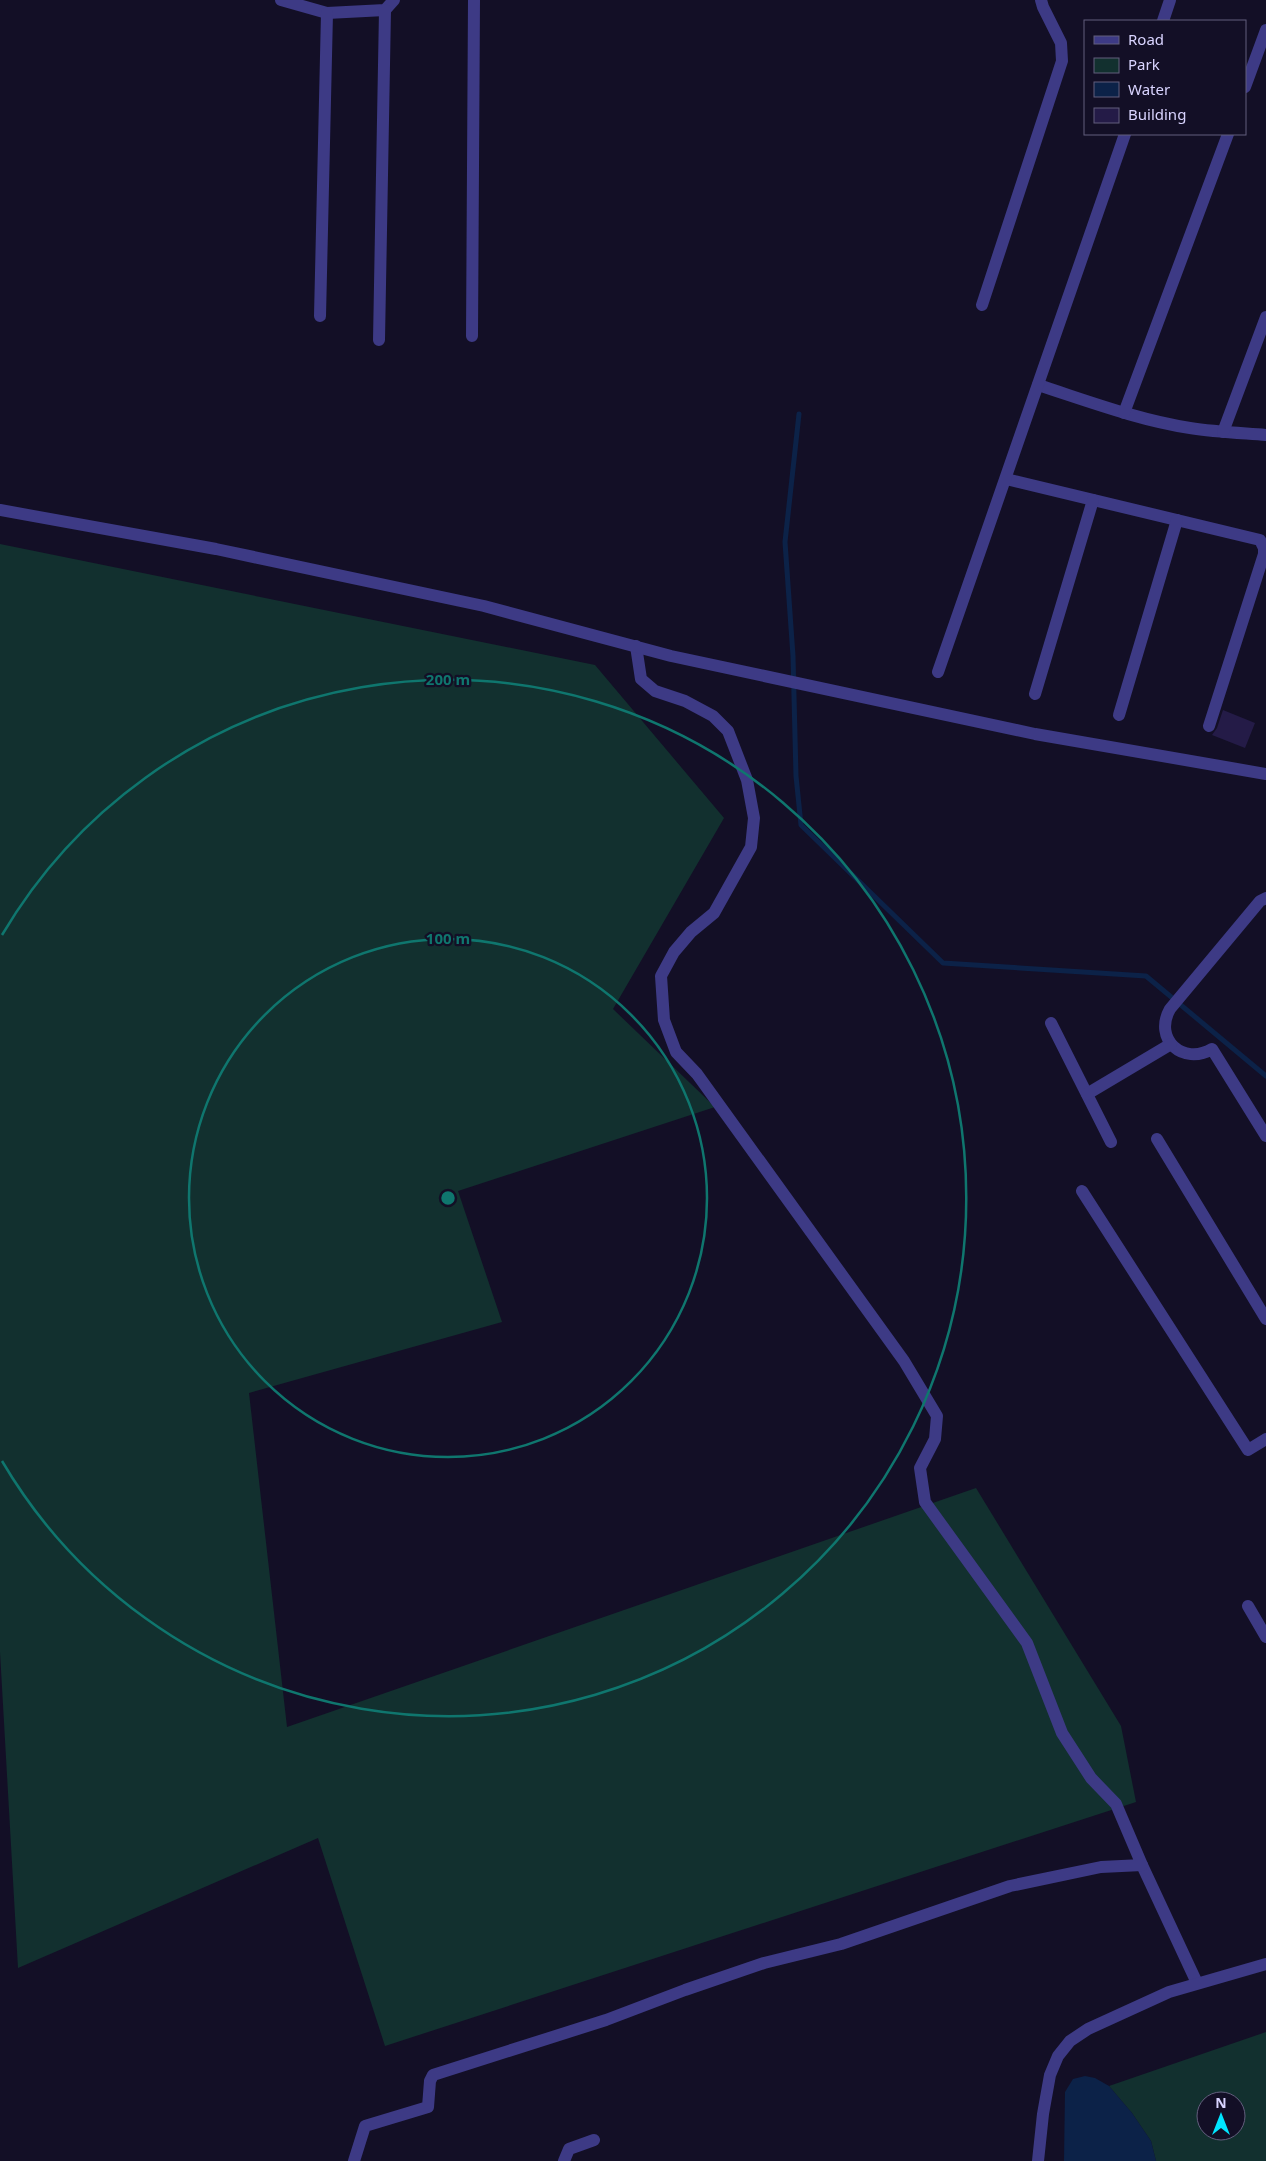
<svg xmlns="http://www.w3.org/2000/svg" width="1266" height="2161" font-family="'Noto Sans',sans-serif">
  <style>
    .green { fill: #12302f; fill-rule: evenodd }
    .water { fill: #0c2248 }
    .lines { fill: none; stroke-linecap: round; stroke-linejoin: round }
    .stream { stroke: #0c2248; stroke-width: 5 }
    .building { fill: #241b47 }
    .minor { stroke: #3d3a85; stroke-width: 12 }
    .tertiary { stroke: #3d3a85; stroke-width: 12 }
    .ring { fill: none; stroke: #0f766e; stroke-width: 2.5 }
    .centre { fill: #0f766e; stroke: #130f26; stroke-width: 2.5 }
    .ring-label { font-size: 15px; text-anchor: middle; font-weight: bold; fill: #0f766e; stroke: #130f26; stroke-width: 4.5; stroke-linejoin: round; paint-order: stroke }
  </style>
  <rect width="100%" height="100%" fill="#130f26"/>
  <!-- green -->
  <g class="green">
    <polygon points="0,544 595,665 724,818 613,1009 715,1107 458,1191 502,1322 249,1393 287,1727 976,1488 1121,1726 1136,1802 385,2046 318,1838 18,1968 0,1652"/>
    <path d="M1266 2032V2161H1156L1151 2141 1132 2113 1109 2086ZM1206 2101H1236V2131H1206Z"/>
  </g>
  <!-- water -->
  <polygon class="water" points="1085,2076 1095,2078 1109,2086 1132,2113 1151,2141 1156,2161 1064,2161 1065,2092 1073,2079"/>
  <g class="lines">
    <!-- stream -->
    <polyline class="stream" points="799,414 785,542 793,656 796,776 801,825 943,963 1146,976 1266,1076"/>
  </g>
  <!-- building -->
  <polygon class="building" points="1223,710 1255,723 1245,748 1212,735 1217,728"/>
  <g class="lines">
    <!-- minor -->
    <g class="minor">
      <polyline points="281,0 327,13 385,10 394,0"/>
      <polyline points="1163,21 1170,0"/>
      <polyline points="1245,87 1266,30"/>
      <polyline points="982,305 1062,61 1061,43 1043,7 1041,0"/>
      <polyline points="320,316 327,13"/>
      <polyline points="472,336 474,0"/>
      <polyline points="379,340 385,10"/>
      <path d="M1038 385C1088 401 1138 420 1190 428 1215 432 1241 433 1266 435"/>
      <polyline points="1124,413 1228,134"/>
      <polyline points="1223,432 1266,317"/>
      <polyline points="1006,479 1260,540 1264,548 1264,554 1209,726"/>
      <polyline points="938,672 1125,134"/>
      <polyline points="1035,694 1093,500"/>
      <polyline points="1119,715 1177,520"/>
      <path d="M1266 898 1260 901 1170 1009C1153 1039 1183 1066 1212 1049L1266 1136"/>
      <polyline points="1051,1023 1111,1142"/>
      <polyline points="1087,1094 1171,1044"/>
      <polyline points="1157,1139 1266,1319"/>
      <polyline points="1082,1191 1248,1450 1266,1439"/>
      <polyline points="1248,1606 1266,1637"/>
      <polyline points="1142,1865 1197,1983"/>
      <polyline points="354,2161 365,2126 428,2107 430,2081 433,2075 606,2020 685,1990 764,1963 841,1944 1010,1886 1101,1867 1142,1865 1116,1804 1091,1778 1062,1733 1027,1643 925,1502 920,1468 935,1439 937,1416 904,1361 697,1074 676,1052 664,1020 661,976 674,952 691,932 714,913 751,847 754,818 747,780 728,731 713,716 685,701 655,691 641,679 636,646"/>
      <polyline points="564,2161 569,2149 594,2140"/>
      <polyline points="1038,2161 1043,2114 1050,2075 1058,2056 1070,2041 1088,2029 1169,1992 1266,1964"/>
    </g>
    <!-- tertiary -->
    <polyline class="tertiary" points="0,510 216,549 484,606 671,656 1035,734 1266,774"/>
  </g>
  <!-- distance rings -->
  <g class="ring">
    <circle cx="448" cy="1198" r="259"/>
    <path d="M2 935A518 518 0 1 1 2 1461"/>
  </g>
  <circle cx="448" cy="1198" r="8" class="centre"/>
  <g class="ring-label">
    <text x="448" y="685">200 m</text>
    <text x="448" y="944">100 m</text>
  </g>
  <!-- legend -->
  <rect x="1084" y="20" width="162" height="115" fill="#130f26" stroke="#625e7d"/>
  <rect x="1094" y="36" width="25" height="8" fill="#3d3a85" stroke="#625e7d"/>
  <text x="1128" y="45" font-size="15" fill="#d9d4ff">Road</text>
  <rect x="1094" y="58" width="25" height="15" fill="#12302f" stroke="#625e7d"/>
  <text x="1128" y="70" font-size="15" fill="#d9d4ff">Park</text>
  <rect x="1094" y="82" width="25" height="15" fill="#0c2248" stroke="#625e7d"/>
  <text x="1128" y="95" font-size="15" fill="#d9d4ff">Water</text>
  <rect x="1094" y="108" width="25" height="15" fill="#241b47" stroke="#625e7d"/>
  <text x="1128" y="120" font-size="15" fill="#d9d4ff">Building</text>
  <!-- north arrow -->
  <g transform="translate(1221 2116)"><circle r="24" fill="#130f26" stroke="#625e7d"/>
  <path d="M0-4L9 19L0 12L-9 19Z" fill="#00e5ff"/>
  <text y="-8" font-size="14" font-weight="bold" text-anchor="middle" fill="#d9d4ff">N</text>
  </g>
</svg>
